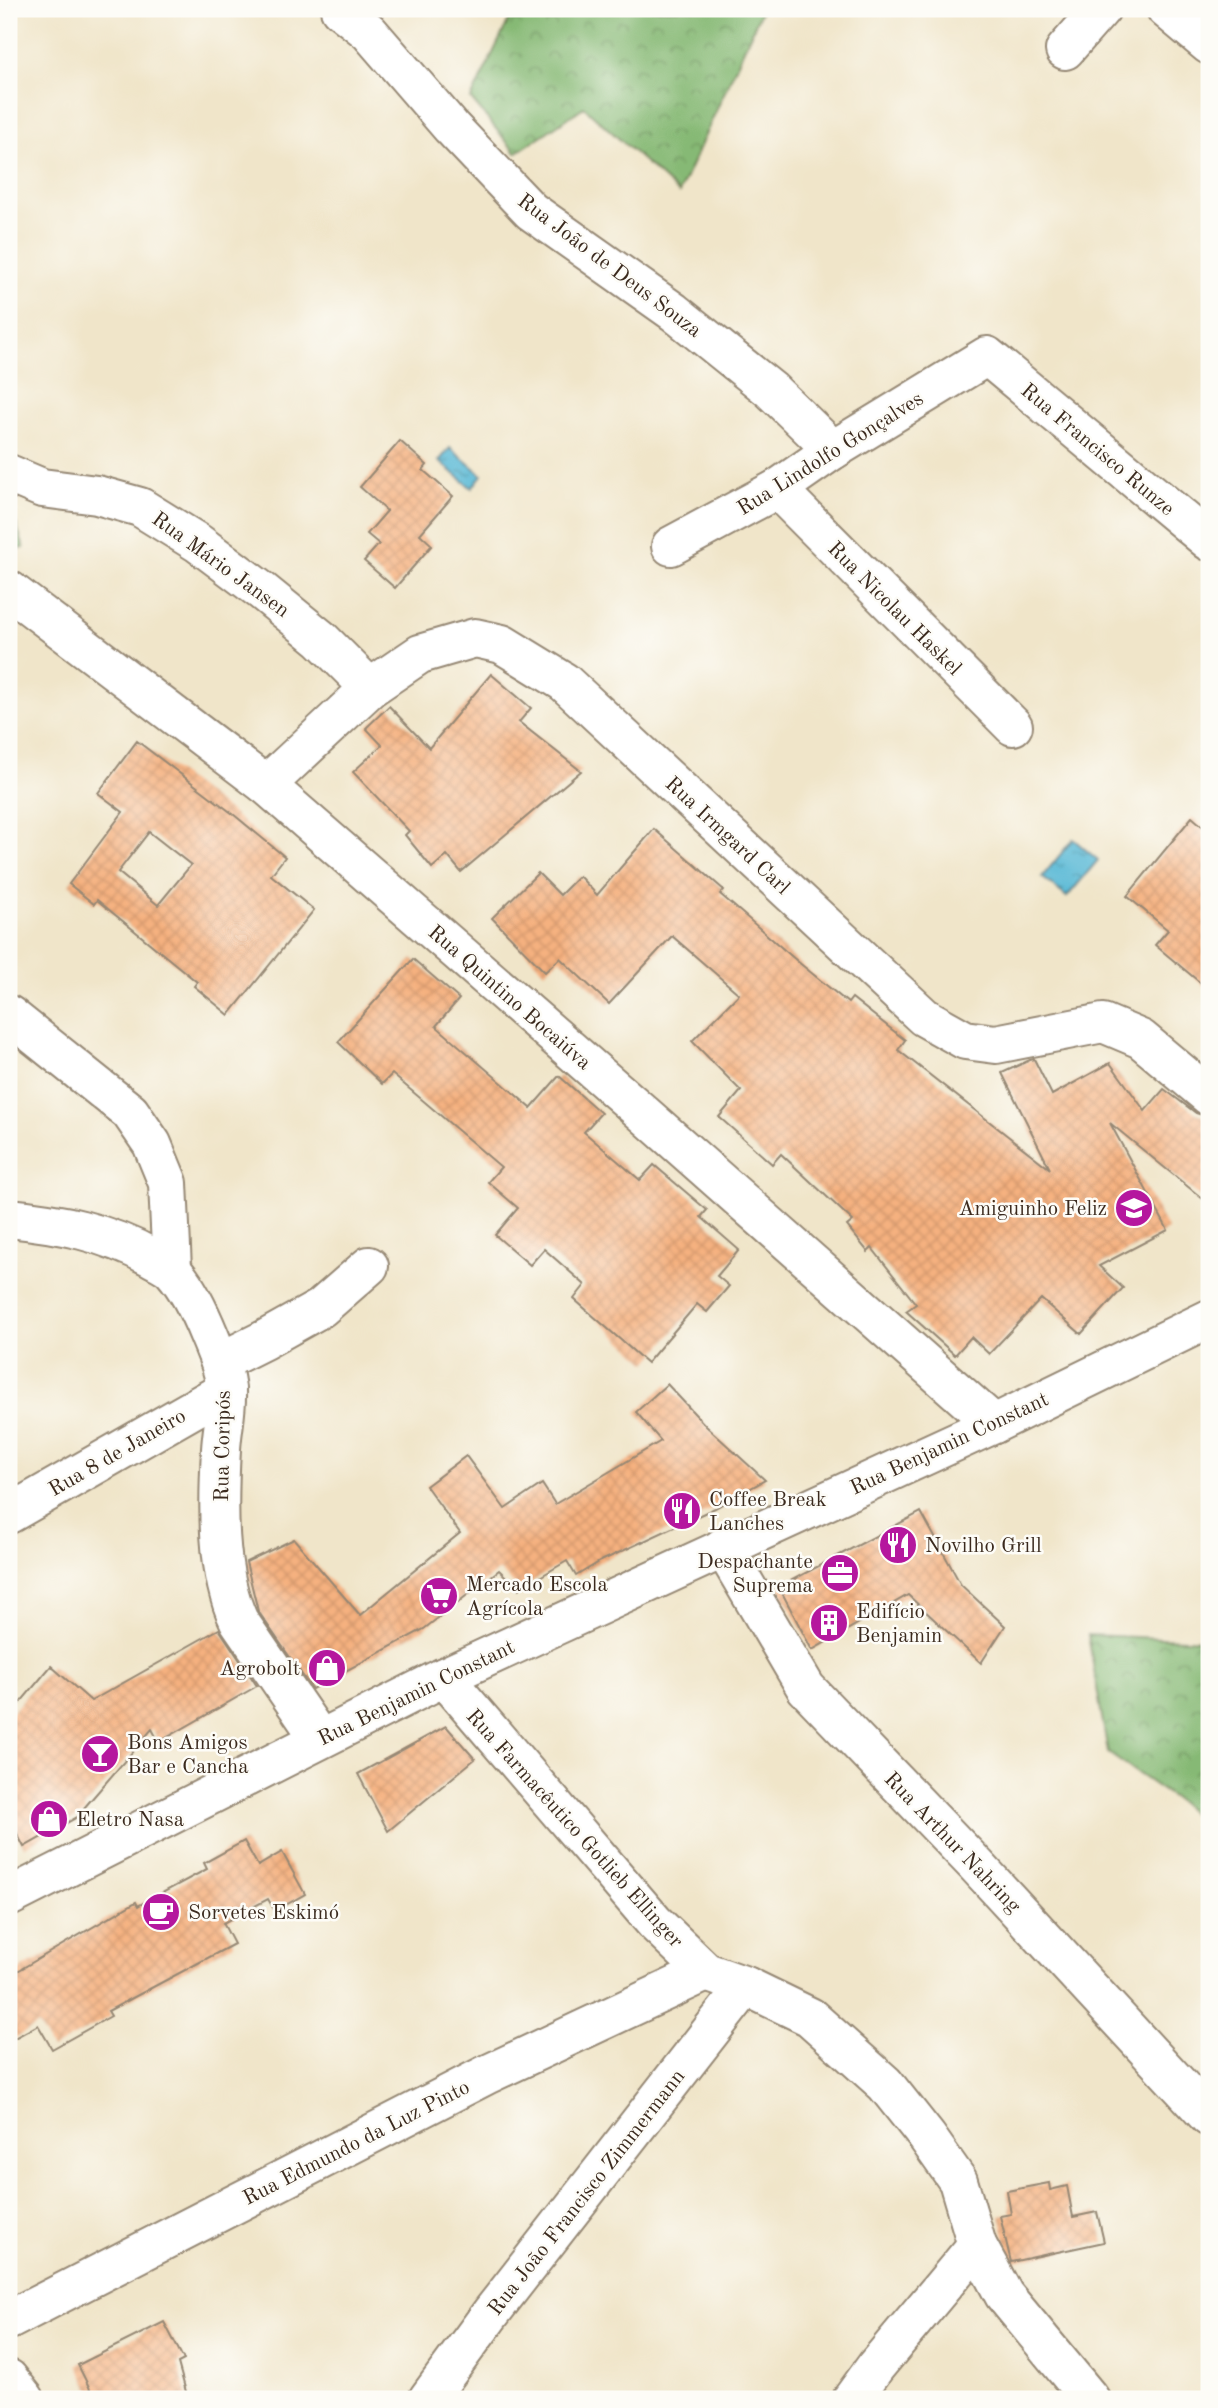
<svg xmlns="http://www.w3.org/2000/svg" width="1218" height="2408" font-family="'Old Standard TT',serif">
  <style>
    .forest { fill: url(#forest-crowns); stroke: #607249; stroke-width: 2 }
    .water { fill: url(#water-ripples); stroke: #48717a; stroke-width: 2 }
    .building { fill: url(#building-cross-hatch); fill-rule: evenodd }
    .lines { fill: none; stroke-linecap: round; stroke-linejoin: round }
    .minor-casing { stroke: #968874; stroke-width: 42 }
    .major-casing { stroke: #968874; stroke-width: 42 }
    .minor { stroke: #fff; stroke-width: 38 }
    .major { stroke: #fff; stroke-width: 38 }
    .labels { text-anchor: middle; stroke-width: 5; stroke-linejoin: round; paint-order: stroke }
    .street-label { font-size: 21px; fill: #3b2a1e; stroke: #fdfcf7 }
    .poi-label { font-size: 21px; fill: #3b2a1e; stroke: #fdfcf7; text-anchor: start }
  </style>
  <defs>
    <pattern id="forest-crowns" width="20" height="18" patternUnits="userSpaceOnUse" patternTransform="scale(1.75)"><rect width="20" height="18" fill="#86b974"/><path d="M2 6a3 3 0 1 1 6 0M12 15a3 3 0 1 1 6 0" fill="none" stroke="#6f975f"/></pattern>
    <pattern id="water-ripples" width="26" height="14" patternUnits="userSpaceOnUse" patternTransform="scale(1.75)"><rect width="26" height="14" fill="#56b8d5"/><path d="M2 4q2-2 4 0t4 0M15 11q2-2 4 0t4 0" fill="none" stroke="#4896ac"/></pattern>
    <pattern id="building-cross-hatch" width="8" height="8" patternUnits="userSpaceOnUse" patternTransform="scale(1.75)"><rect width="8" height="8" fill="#f5b17f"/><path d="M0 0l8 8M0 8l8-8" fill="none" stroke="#d3986d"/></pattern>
  </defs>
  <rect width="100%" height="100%" fill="#fdfcf7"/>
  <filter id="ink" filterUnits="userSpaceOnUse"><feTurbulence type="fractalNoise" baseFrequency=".0143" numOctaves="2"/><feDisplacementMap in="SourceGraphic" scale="14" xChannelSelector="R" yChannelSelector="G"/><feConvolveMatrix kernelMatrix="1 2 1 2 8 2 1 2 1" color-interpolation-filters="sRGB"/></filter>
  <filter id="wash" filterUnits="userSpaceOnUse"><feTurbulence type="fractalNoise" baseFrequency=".00686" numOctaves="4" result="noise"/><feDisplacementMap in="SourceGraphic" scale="28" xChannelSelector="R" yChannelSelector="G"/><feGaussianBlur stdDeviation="1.57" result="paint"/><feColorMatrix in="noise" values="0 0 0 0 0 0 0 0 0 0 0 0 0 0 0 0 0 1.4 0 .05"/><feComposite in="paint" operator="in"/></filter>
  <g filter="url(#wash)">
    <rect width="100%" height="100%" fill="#f0e5c9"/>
    <!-- forest -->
    <g class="forest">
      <polygon points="514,9 762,9 679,193 584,107 516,153 471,99"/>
      <polygon points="9,503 24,548 9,550"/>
      <polygon points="1088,1635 1209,1640 1209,1828 1179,1802 1108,1753"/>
    </g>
    <!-- water -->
    <g class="water">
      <polygon points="450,448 482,475 472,488 439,461"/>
      <polygon points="1073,839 1098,860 1067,897 1042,877"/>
    </g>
    <g id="blocks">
      <!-- building -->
      <g class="building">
        <polygon points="400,441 427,465 423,470 453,496 420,534 432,545 395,588 364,561 379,544 367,534 387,511 360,487"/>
        <polygon points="491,674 531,708 519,722 581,771 461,872 447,855 432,868 405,835 409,831 353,772 382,745 366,728 389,706 429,748"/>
        <path d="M137 741 233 814 285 857 271 875 314 910 229 1015 194 986 197 982 97 900 94 904 69 884 123 812 98 793ZM149 832 191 865 158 905 118 872Z"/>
        <polygon points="1192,817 1209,832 1209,990 1155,945 1168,930 1127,896"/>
        <polygon points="654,829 724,890 720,894 797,961 848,1003 852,998 905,1040 898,1050 1050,1169 1002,1073 1030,1060 1034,1059 1052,1095 1110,1063 1145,1111 1164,1089 1196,1113 1209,1117 1209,1204 1110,1123 1168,1230 1099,1266 1123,1288 1081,1334 1041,1299 989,1354 971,1337 955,1355 906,1311 916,1304 872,1248 868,1252 847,1226 853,1221 781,1154 772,1164 719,1117 741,1091 692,1041 739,994 672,936 609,1004 560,958 545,972 492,918 538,873 560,895 579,876 597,895"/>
        <polygon points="413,959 459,999 436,1026 531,1108 559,1076 601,1113 584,1132 640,1180 654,1165 707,1210 701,1217 739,1250 717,1276 729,1286 707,1312 697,1304 647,1363 574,1299 585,1285 544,1249 530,1265 495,1235 518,1208 488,1182 501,1167 392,1074 382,1084 338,1042"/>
        <polygon points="667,1384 706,1426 765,1480 715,1508 601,1561 576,1576 567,1561 519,1589 499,1570 424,1629 312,1689 258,1611 246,1562 294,1539 360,1615 460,1533 426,1486 466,1456 505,1509 542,1484 555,1504 661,1441 636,1412"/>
        <polygon points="921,1512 961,1585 1005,1626 981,1663 908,1595 812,1650 779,1587"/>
        <polygon points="219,1629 257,1686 159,1742 152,1729 84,1808 86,1812 24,1847 9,1818 9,1716 51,1666 91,1701"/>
        <polygon points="446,1726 475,1759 388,1831 358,1774"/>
        <polygon points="244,1841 258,1866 282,1852 305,1894 275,1911 268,1899 223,1923 234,1944 108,2011 111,2016 52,2049 38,2025 9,2041 9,1976 136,1902 138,1906 207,1869 204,1863"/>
        <polygon points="1049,2183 1050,2190 1067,2186 1073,2217 1097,2212 1104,2242 1011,2262 1000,2216 1011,2214 1007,2191"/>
        <polygon points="164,2322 184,2360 178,2363 188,2399 95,2399 78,2365"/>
      </g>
    </g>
  </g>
  <g filter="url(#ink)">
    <use href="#blocks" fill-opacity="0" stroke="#968874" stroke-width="2"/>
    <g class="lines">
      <defs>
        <g id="minor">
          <polyline points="340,9 369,32 451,127 531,211 674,312 771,390 833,450"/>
          <polyline points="1166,9 1209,45"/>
          <polyline points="1065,50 1101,9"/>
          <polyline points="9,474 42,488 97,495 140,507 198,543 262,591 321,639 370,688"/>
          <polyline points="777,489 1013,726"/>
          <polyline points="671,546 777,489 833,450 987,356 1209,541"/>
          <polyline points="9,590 266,785 636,1107 994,1424"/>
          <polyline points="266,785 370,688 420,654 475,638 502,644 564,682 924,1017 965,1040 996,1044 1103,1023 1141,1039 1209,1096"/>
          <polyline points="9,1015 130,1112 152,1144 168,1183 172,1269"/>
          <path d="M9 1218C59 1223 106 1232 151 1257 158 1261 168 1265 173 1271 189 1289 200 1313 209 1335 216 1352 225 1372 226 1391 227 1410 222 1430 221 1449 218 1503 216 1572 239 1621L320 1739"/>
          <polyline points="220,1362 264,1340 321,1308 369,1266"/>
          <polyline points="9,1514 226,1390"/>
          <polyline points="723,1547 806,1688 977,1866 1209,2117"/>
          <polyline points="444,1677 655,1923 706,1972 746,1986 810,2017 885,2084 927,2137 958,2181 977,2245 1004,2295 1090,2399"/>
          <polyline points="9,2320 486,2075 706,1972"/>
          <polyline points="9,2379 25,2399"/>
          <polyline points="428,2399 491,2313 746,1986"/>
          <polyline points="852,2399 876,2366 977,2245"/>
        </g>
        <polyline id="major" points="9,1897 444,1677 994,1424 1209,1319"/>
      </defs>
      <!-- minor casing -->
      <use href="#minor" class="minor-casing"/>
      <!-- major casing -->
      <use href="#major" class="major-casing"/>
      <!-- minor -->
      <use href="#minor" class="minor"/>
      <!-- major -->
      <use href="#major" class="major"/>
    </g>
  </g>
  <!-- icons -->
  <defs>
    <symbol id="school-disc" viewBox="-11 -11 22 22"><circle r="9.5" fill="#b5179e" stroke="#fdfcf7"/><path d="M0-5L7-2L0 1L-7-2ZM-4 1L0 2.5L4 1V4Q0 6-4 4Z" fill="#fff"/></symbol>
    <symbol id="restaurant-disc" viewBox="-11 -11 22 22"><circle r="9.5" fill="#b5179e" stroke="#fdfcf7"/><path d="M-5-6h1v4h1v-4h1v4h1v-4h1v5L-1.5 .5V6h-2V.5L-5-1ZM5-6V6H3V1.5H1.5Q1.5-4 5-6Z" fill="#fff"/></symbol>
    <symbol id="office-disc" viewBox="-11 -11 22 22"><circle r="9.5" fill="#b5179e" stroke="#fdfcf7"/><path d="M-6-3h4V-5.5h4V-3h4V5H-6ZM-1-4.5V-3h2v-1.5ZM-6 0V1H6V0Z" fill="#fff"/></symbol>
    <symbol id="supermarket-disc" viewBox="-11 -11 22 22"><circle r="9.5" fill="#b5179e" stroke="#fdfcf7"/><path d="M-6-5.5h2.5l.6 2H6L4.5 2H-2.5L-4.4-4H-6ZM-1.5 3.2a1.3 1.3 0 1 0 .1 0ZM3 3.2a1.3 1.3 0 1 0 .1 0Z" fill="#fff"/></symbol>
    <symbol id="building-disc" viewBox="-11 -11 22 22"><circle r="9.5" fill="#b5179e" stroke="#fdfcf7"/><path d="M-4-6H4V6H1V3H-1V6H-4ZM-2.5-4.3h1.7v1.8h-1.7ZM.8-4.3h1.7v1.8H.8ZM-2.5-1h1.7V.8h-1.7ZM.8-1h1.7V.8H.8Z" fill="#fff"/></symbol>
    <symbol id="shop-disc" viewBox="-11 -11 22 22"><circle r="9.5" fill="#b5179e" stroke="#fdfcf7"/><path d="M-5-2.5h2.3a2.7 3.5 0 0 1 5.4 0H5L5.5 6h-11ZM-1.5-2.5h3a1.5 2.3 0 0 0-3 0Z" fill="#fff"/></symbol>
    <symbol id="bar-disc" viewBox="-11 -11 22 22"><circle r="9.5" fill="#b5179e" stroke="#fdfcf7"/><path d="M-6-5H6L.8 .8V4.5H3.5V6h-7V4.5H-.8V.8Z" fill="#fff"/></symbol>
    <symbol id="cafe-disc" viewBox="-11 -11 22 22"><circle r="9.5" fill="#b5179e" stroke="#fdfcf7"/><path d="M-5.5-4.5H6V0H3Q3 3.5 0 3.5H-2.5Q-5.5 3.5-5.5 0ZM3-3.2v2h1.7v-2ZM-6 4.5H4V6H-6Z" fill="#fff"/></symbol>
  </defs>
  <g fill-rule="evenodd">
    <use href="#school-disc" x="1112" y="1186" width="44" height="44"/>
    <use href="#restaurant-disc" x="660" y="1489" width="44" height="44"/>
    <use href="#restaurant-disc" x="876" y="1523" width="44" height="44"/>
    <use href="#office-disc" x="818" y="1551" width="44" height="44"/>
    <use href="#supermarket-disc" x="417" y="1574" width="44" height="44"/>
    <use href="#building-disc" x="807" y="1601" width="44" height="44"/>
    <use href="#shop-disc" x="305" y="1646" width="44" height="44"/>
    <use href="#bar-disc" x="78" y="1732" width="44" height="44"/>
    <use href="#shop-disc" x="27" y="1797" width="44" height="44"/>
    <use href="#cafe-disc" x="139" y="1890" width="44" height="44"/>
  </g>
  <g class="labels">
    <!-- street labels -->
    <g class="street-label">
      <text transform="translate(610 265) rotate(37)" y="7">Rua João de Deus Souza</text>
      <text transform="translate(1098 449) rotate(40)" y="7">Rua Francisco Runze</text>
      <text transform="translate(830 453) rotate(-32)" y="7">Rua Lindolfo Gonçalves</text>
      <text transform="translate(221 564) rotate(36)" y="7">Rua Mário Jansen</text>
      <text transform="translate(895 608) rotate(45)" y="7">Rua Nicolau Haskel</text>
      <text transform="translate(728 835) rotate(43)" y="7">Rua Irmgard Carl</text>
      <text transform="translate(510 997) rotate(41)" y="7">Rua Quintino Bocaiúva</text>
      <text transform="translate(949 1443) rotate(-25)" y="7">Rua Benjamin Constant</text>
      <text transform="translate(222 1446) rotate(-89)" y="7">Rua Coripós</text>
      <text transform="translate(117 1452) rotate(-30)" y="7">Rua 8 de Janeiro</text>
      <text transform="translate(416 1692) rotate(-26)" y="7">Rua Benjamin Constant</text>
      <text transform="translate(575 1828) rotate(48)" y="7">Rua Farmacêutico Gotlieb Ellinger</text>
      <text transform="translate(953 1842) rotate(46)" y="7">Rua Arthur Nahring</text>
      <text transform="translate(356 2142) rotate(-27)" y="7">Rua Edmundo da Luz Pinto</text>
      <text transform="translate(586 2192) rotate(-52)" y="7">Rua João Francisco Zimmermann</text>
    </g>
    <!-- poi labels -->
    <g class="poi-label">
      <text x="1107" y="1215" text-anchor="end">Amiguinho Feliz</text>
      <text x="709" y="1506">Coffee Break<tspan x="709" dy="24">Lanches</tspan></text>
      <text x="925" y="1552">Novilho Grill</text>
      <text x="813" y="1568" text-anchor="end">Despachante<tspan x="813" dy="24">Suprema</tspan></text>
      <text x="466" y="1591">Mercado Escola<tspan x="466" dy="24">Agrícola</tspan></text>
      <text x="856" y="1618">Edifício<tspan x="856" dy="24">Benjamin</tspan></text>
      <text x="300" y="1675" text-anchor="end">Agrobolt</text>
      <text x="127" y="1749">Bons Amigos<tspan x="127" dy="24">Bar e Cancha</tspan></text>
      <text x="76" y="1826">Eletro Nasa</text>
      <text x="188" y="1919">Sorvetes Eskimó</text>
    </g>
  </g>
  <!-- margin -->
  <rect width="1218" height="2408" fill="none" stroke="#fdfcf7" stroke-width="35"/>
</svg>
